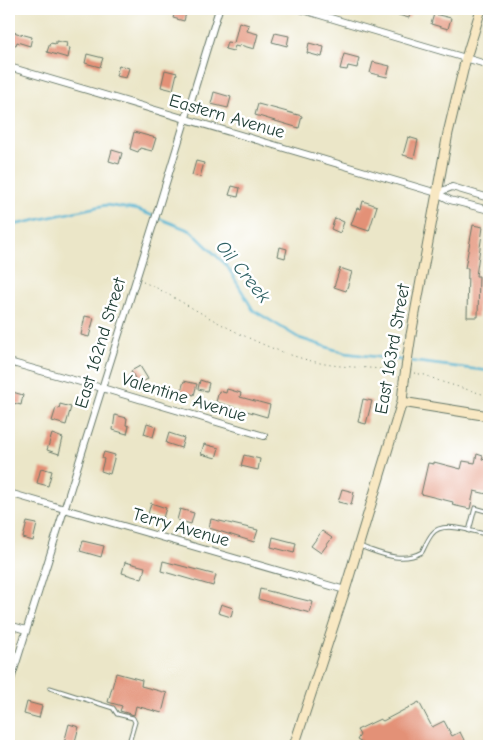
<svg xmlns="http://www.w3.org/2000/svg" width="498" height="755" font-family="'Comic Neue',sans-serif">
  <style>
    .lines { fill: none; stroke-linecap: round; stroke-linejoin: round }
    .stream { stroke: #51b2d0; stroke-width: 2.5 }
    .building { fill: #e39177 }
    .lane-casing { stroke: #667868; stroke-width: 5 }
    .street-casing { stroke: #667868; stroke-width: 8 }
    .secondary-casing { stroke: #667868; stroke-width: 11 }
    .path { stroke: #667868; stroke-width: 1; stroke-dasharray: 1 4; stroke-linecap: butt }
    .lane { stroke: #fff; stroke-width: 3 }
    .street { stroke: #fff; stroke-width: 6 }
    .secondary { stroke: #f8e8c3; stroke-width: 9 }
    .secondary-bridge-casing { stroke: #667868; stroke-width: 11; stroke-linecap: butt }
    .secondary-bridge { stroke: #f8e8c3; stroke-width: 9 }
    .labels { text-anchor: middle; stroke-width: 5; stroke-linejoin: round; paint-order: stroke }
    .street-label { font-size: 18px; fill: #1f3d34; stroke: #fff }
    .water-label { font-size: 19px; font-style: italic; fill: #2e6063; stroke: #fff }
  </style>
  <rect width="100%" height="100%" fill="#fff"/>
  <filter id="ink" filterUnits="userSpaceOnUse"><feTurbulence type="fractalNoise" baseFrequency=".02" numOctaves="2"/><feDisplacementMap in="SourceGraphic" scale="10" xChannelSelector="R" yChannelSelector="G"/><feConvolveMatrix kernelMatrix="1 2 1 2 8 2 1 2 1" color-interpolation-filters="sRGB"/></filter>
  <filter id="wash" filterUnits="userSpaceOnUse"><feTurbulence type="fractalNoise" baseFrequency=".0096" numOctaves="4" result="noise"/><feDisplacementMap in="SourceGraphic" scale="20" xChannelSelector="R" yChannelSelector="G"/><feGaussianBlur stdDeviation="1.12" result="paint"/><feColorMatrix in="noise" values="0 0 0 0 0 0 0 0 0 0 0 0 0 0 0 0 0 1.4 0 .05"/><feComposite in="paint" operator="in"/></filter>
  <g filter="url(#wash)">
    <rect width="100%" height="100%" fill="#ebe6c8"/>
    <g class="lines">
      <!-- stream -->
      <polyline class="stream" points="9,226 106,205 138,210 191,231 227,266 253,310 299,338 345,353 489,371"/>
    </g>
    <g id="blocks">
      <!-- building -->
      <g class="building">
        <polygon points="176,9 187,9 184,21 173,18"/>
        <polygon points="384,9 411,9 409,18 384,11"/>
        <polygon points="434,14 451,18 448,29 431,24"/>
        <polygon points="239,22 249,25 247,31 258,34 254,49 240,45 239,47 235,46 233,51 225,49 227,42 234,43"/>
        <polygon points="13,32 32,37 30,46 17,42 16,45 10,44"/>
        <polygon points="275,33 289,36 287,46 272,42"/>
        <polygon points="56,41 67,43 66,47 70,48 68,58 47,52 50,43 56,44"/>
        <polygon points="309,43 324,47 322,57 307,53"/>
        <polygon points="87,54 103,58 100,67 85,63"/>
        <polygon points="344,54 359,58 357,68 348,66 347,70 340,69"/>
        <polygon points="373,62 390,66 387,77 370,73"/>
        <polygon points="119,65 129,68 126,78 116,76"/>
        <polygon points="165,70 177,73 173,90 161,87"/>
        <polygon points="214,92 231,97 228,108 211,104"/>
        <polygon points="258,104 302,116 299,128 255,115"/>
        <polygon points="134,132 156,138 152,151 140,148 138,152 130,149"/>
        <polygon points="408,137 418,140 414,158 403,155"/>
        <polygon points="112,150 122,153 119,164 109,161"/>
        <polygon points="196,161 204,163 200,177 192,175"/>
        <polygon points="232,186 240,188 238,197 229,195"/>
        <polygon points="363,201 377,206 369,231 351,225 357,208 361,209"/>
        <polygon points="335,218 344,222 340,233 331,229"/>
        <polygon points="473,225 483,227 476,276 479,276 478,317 467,317 468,268 465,268"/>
        <polygon points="280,247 287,249 285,258 278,256"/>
        <polygon points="340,268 352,272 346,291 334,287"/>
        <polygon points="85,316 94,318 89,337 81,335"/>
        <polygon points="140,366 148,379 138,384 131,371"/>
        <polygon points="200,380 209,383 207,391 198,389"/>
        <polygon points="184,381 197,384 194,395 181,391"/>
        <polygon points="227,389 241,393 240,397 270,405 267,417 216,402 219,391 226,393"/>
        <polygon points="9,391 23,395 21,405 9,402"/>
        <polygon points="363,399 372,401 366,424 358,422"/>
        <polygon points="60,404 71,407 66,425 52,421 56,408 59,409"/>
        <polygon points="115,415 127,418 126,425 129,426 127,434 113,430"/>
        <polygon points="147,423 156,426 153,437 144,434"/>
        <polygon points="169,433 184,438 181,448 166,443"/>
        <polygon points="52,434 63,438 59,454 47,450"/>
        <polygon points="204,444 219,448 216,458 201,454"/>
        <polygon points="104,452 115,455 110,474 101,471 104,459 102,458"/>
        <polygon points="477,454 483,456 482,459 489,461 489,490 488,489 487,494 474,491 470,509 452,505 453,502 421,494 428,463 434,464 434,462 461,469 463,461 475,463"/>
        <polygon points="244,455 260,459 258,470 241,466"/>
        <polygon points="41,468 52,471 48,486 37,483"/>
        <polygon points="342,489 354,492 351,505 338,502"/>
        <polygon points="151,503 166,508 163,518 148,514"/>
        <polygon points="180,509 194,513 191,524 177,520"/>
        <polygon points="211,519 258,530 254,542 209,528"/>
        <polygon points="27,522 37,524 33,541 23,538"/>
        <polygon points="322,531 332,538 321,553 311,546"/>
        <polygon points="273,537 296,543 294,553 271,547"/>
        <polygon points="83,541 104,546 101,557 80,551"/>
        <polygon points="163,561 216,575 213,586 161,571"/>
        <polygon points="125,562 145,567 142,579 122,573"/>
        <polygon points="260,589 313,602 310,613 258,599"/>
        <polygon points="221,604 233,608 231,617 218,613"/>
        <polygon points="116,673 142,680 141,686 167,693 162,713 136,706 134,715 120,711 122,706 108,702"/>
        <polygon points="27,702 42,706 39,718 24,714"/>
        <polygon points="419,702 432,727 444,721 452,736 460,732 467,746 368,746 357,740 360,735 357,730 380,719 383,721"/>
        <polygon points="69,724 79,727 74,745 64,743"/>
      </g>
    </g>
  </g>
  <g filter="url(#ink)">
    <use href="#blocks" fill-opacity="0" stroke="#667868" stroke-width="1"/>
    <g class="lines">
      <defs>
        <g id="lane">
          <polyline points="487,447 489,448"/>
          <polyline points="469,531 475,508 489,512"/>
          <path d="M359 546C380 553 401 564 422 552 425 546 428 539 432 534 442 520 474 532 489 535"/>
          <polyline points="50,688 113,708 117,714 133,718 135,722 128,746"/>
        </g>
        <g id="street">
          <polyline points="300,9 489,65"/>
          <polyline points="9,67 437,193 450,200 489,210"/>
          <polyline points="437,193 452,187 489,198"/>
          <polyline points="9,362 102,388 264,436"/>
          <polyline points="9,493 345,590"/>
          <polyline points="9,625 26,630"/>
          <polyline points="9,686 159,206 219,9"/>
        </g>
        <g id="secondary">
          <polyline points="411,335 448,133 466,58 481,9"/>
          <polyline points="402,402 489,416"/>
          <polyline points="294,746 345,590 402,402 404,381"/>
        </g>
      </defs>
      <!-- lane casing -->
      <use href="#lane" class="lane-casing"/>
      <!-- street casing -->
      <use href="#street" class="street-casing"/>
      <!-- secondary casing -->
      <use href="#secondary" class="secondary-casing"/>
      <!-- path -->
      <g class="path">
        <path d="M143 282 155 287C209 317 263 352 325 364 349 368 373 367 397 371"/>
        <polyline points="414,373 425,375 442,382 489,396"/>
      </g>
      <!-- lane -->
      <use href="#lane" class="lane"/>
      <!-- street -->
      <use href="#street" class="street"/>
      <!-- secondary -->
      <use href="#secondary" class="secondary"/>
      <defs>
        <polyline id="secondary-bridge" points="404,381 411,335"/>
      </defs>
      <!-- secondary-bridge casing -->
      <use href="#secondary-bridge" class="secondary-bridge-casing"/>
      <!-- secondary-bridge -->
      <use href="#secondary-bridge" class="secondary-bridge"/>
    </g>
  </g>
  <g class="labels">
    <!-- street labels -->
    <g class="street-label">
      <text transform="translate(227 116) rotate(16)" y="6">Eastern Avenue</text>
      <text transform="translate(100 343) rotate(-73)" y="6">East 162nd Street</text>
      <text transform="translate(392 349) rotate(-80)" y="6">East 163rd Street</text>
      <text transform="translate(184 397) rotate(17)" y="6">Valentine Avenue</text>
      <text transform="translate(181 527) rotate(16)" y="6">Terry Avenue</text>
    </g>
    <!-- water labels -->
    <g class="water-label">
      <text transform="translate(244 271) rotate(51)" y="7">Oil Creek</text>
    </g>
  </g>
  <!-- margin -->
  <rect width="498" height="755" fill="none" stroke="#fff" stroke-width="30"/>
</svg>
